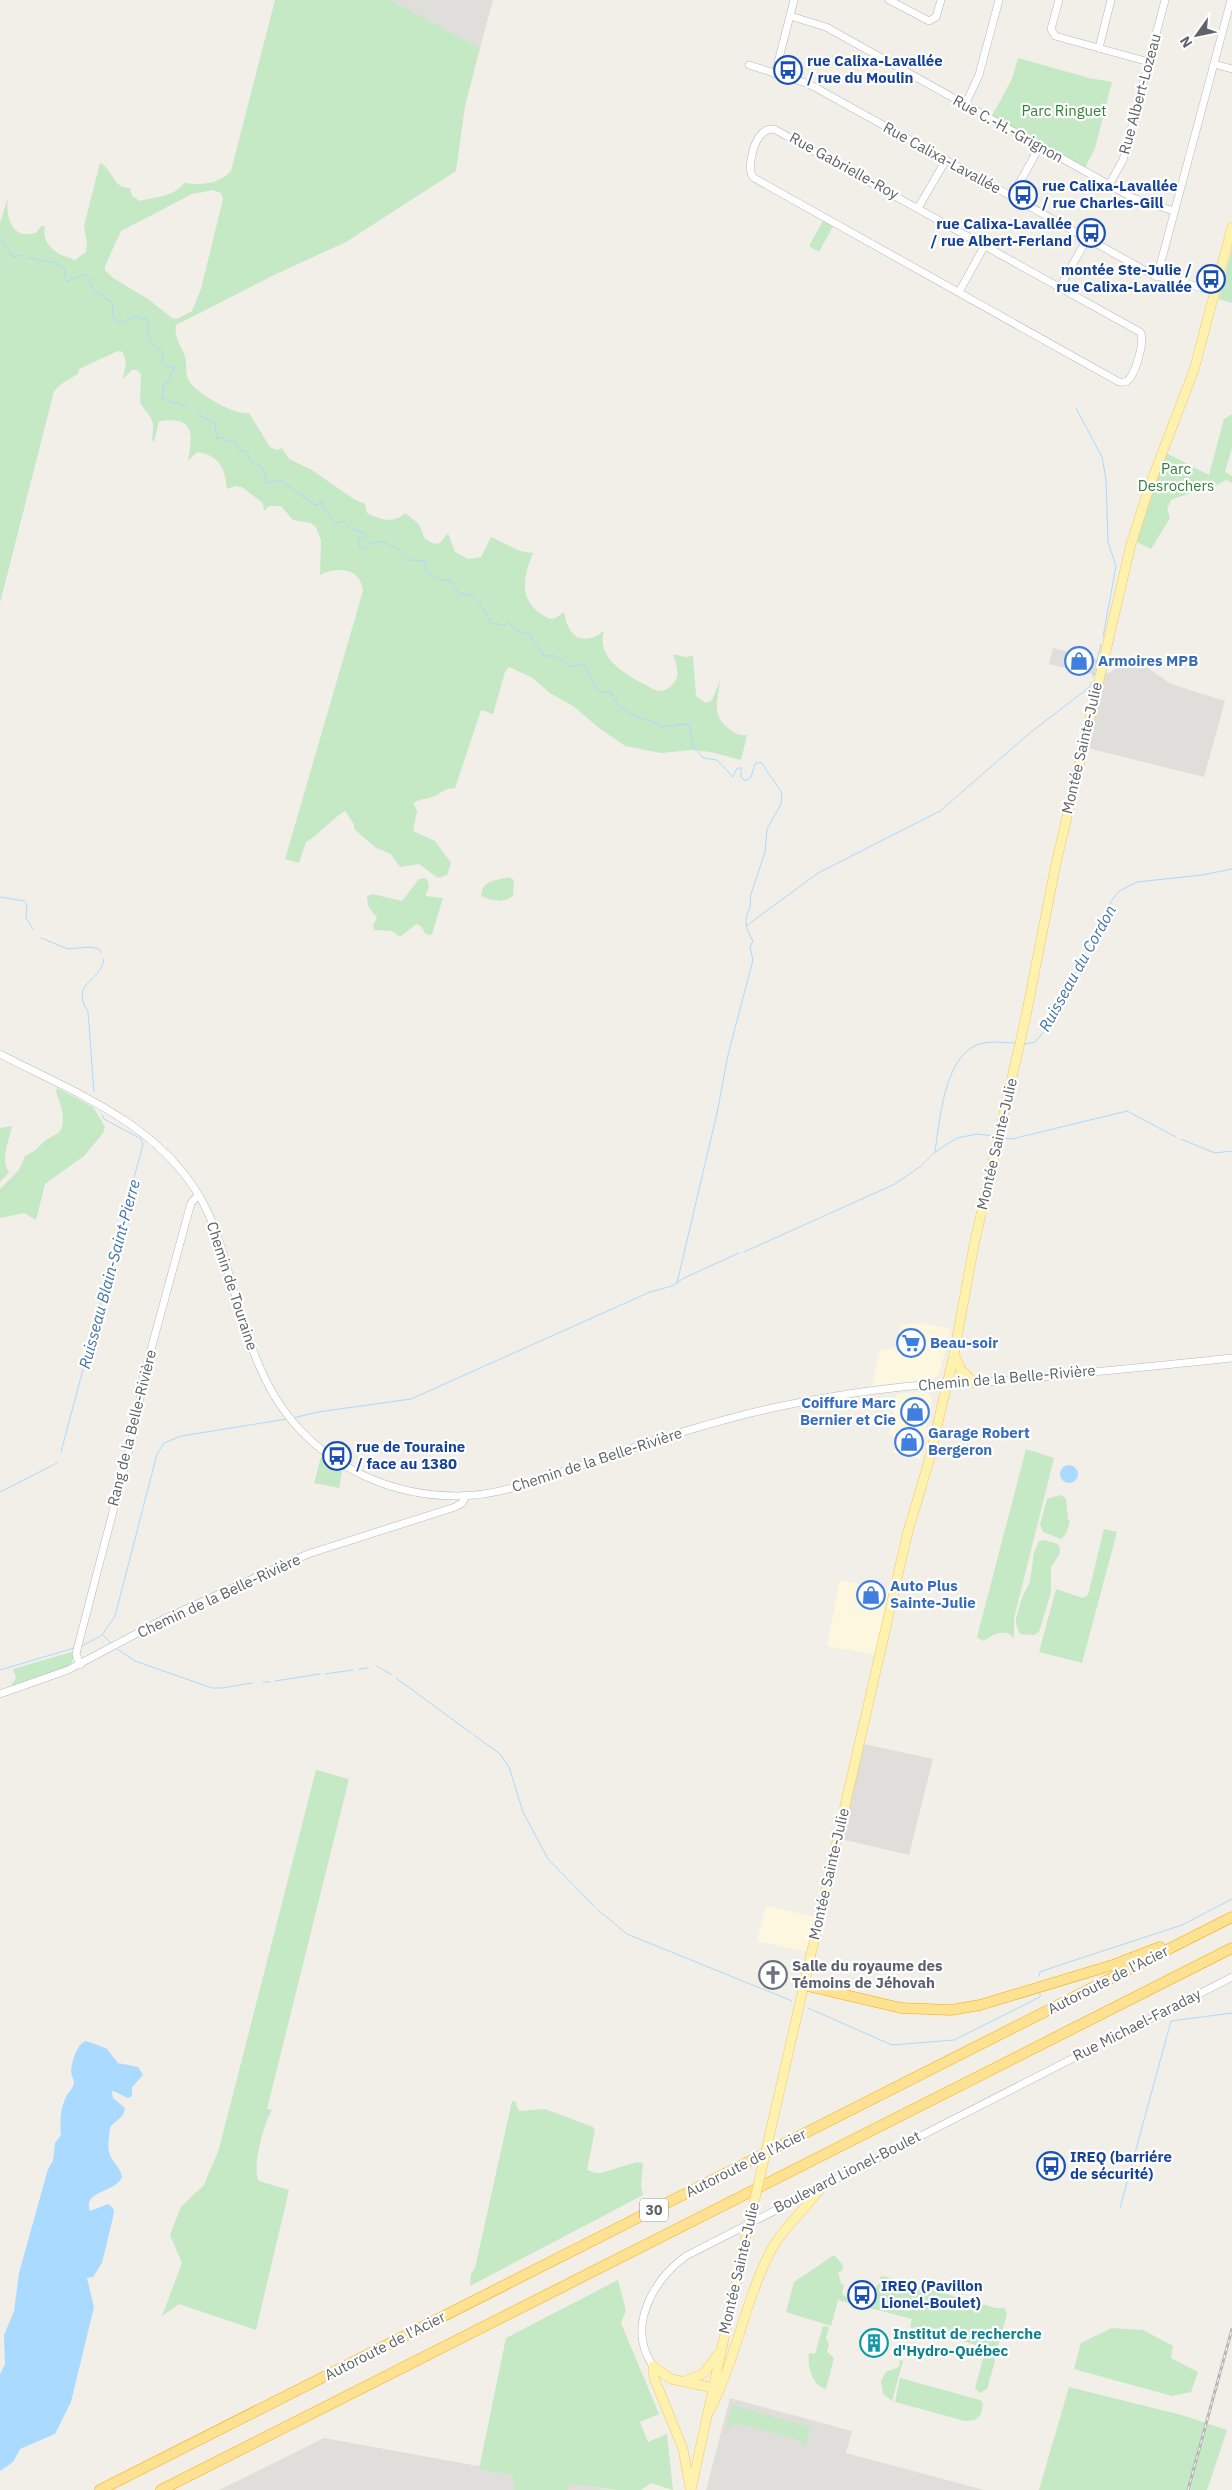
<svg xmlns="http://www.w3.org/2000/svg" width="1232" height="2490" font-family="'IBM Plex Sans',sans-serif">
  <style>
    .commercial { fill: #fef7e0 }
    .industrial { fill: #e0deda }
    .green { fill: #c5e8c5; fill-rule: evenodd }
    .water { fill: #aadaff }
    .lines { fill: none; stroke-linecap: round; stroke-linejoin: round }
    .stream { stroke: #aadaff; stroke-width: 1 }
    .minor-casing { stroke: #b5b8bc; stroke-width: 8 }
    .major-casing { stroke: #f2c960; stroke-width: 10 }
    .highway-casing { stroke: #f9ab00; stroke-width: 11 }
    .minor { stroke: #fff; stroke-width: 7 }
    .major { stroke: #fff2af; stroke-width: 9 }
    .highway { stroke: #fde293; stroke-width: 10 }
    .rail-casing { stroke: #b6b7b8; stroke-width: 3 }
    .rail { stroke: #fff; stroke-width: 1; stroke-dasharray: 4; stroke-linecap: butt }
    .major-bridge-casing { stroke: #f2c960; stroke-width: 10; stroke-linecap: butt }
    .major-bridge { stroke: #fff2af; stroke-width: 9 }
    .labels { text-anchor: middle; stroke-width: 4.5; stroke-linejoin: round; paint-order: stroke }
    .shield { fill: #fff; stroke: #8f9295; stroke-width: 1 }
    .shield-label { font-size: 14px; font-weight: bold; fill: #5f6368 }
    .transit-label { font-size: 15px; font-weight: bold; fill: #164399; stroke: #fff; text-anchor: start }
    .street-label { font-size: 15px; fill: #5f6368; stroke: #fff }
    .park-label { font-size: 15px; fill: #348238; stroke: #fff }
    .shop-label { font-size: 15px; font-weight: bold; fill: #366cbe; stroke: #fff; text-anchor: start }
    .worship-label { font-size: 15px; font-weight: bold; fill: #5b616d; stroke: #fff; text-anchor: start }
    .culture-label { font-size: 15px; font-weight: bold; fill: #0d838f; stroke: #fff; text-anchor: start }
    .water-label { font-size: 16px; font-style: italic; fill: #4174aa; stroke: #fff }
  </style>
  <rect width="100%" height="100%" fill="#f1efe8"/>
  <!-- commercial -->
  <g class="commercial">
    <polygon points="922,1323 950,1329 939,1375 928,1380 872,1386 880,1350 897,1348 901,1325"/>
    <polygon points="924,1392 929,1393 932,1399 920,1459 893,1453 897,1437 889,1434 897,1394"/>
    <polygon points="840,1580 890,1592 875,1655 827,1646"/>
    <polygon points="766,1906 815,1917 807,1952 757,1941"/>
  </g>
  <!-- industrial -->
  <g class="industrial">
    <polygon points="391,0 493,0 480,48"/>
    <polygon points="1053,648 1099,660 1095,675 1049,664"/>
    <polygon points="1135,656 1139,662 1171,684 1225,701 1204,777 1087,748 1105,672 1109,673"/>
    <polygon points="864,1744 933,1759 909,1855 841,1839"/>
    <polygon points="730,2398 852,2431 846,2453 984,2490 706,2490"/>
    <polygon points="324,2438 611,2490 219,2490"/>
  </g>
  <!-- green -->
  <g class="green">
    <path d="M275 0H391L480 48 465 106 456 171 346 242 276 274 176 325C174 338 180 343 184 354 188 362 184 372 189 381 196 393 235 416 249 413L270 447 277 450 282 448 289 459 312 470 355 500 365 504 367 513C380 520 394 524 405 513L419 524 425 539 434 544 440 543 448 533 455 552 468 559 481 557 491 537 520 551 533 553C521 582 519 604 550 619L556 618 564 612C568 637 582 647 604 631 596 656 623 673 642 683 647 685 654 691 660 691 667 691 675 684 677 677 679 670 675 661 673 654L685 657 693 656 696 696 706 703 712 700 720 681C717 702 711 718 732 731 737 734 741 736 747 735L741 760 711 752 692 750 661 753 625 746 598 727 573 706 550 693 531 677 509 667 505 672 493 714 481 710 455 788C441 789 442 794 432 797 424 800 421 798 413 803L417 811 413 831 435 841 451 863 447 875 438 878 419 864 400 867 391 854 376 848 354 829V824L345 811C330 820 321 833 306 842L299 863 285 859 363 591C361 568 338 566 320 575L321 541 316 527 311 523 293 520 281 506H269L264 511 263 503 242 487 235 486 227 489C225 468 219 455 197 452L188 461C193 433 195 416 159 421L154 442 152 440C155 418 152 420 140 403L141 374 137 370H132L123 379 126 362 123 352 118 351 79 369 78 374 64 382 54 391 0 603V223L8 197C5 216 12 242 37 232L41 226H45C41 246 58 255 75 260L86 252 87 244 84 226 100 163C113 169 113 189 130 188L132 196 140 201C155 197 174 197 184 183 201 185 218 185 231 171ZM213 190 221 193 223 199 201 289 192 311 177 319 172 318 148 299 113 278 105 270V266L121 231 192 194Z"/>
    <polygon points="1018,58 1089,78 1112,82 1095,148 1085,168 992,116 1012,79"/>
    <polygon points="823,221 833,226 819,252 809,246"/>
    <polygon points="1232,249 1232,303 1219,299"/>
    <path d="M1232 414V448L1225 472 1232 476V483L1226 480C1210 490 1189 492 1171 500L1167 509 1170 518 1151 549 1137 542 1144 514 1166 453 1209 475 1224 419Z"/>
    <path d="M509 877 514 880 513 896C504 903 491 901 481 896 482 880 496 881 509 877Z"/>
    <path d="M425 878C431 883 429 890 425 896L443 898 432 934 429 935 425 933 421 926 416 924 400 937 392 931 374 930 373 925 377 918 368 906 367 896 373 894 402 901 419 879Z"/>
    <path d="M57 1088 93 1107 105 1127 103 1133 84 1156 45 1184 36 1220 24 1213 0 1218V1189L19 1170 25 1156C37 1150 34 1151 44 1142 48 1137 56 1136 60 1131 67 1122 60 1101 56 1092Z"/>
    <path d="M12 1126C9 1141 0 1160 9 1172L0 1182V1128Z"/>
    <path d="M1026 1449 1054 1458 1014 1618V1638C1004 1627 994 1635 983 1641L977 1637Z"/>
    <polygon points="321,1457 342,1472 339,1488 314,1483"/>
    <polygon points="1060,1495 1066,1498 1068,1520 1070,1521 1066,1534 1061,1539 1043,1532 1040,1525 1047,1499"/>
    <polygon points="1104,1529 1117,1532 1082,1663 1039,1652 1056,1589 1083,1598 1088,1595"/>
    <polygon points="1044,1540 1058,1544 1060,1549 1059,1555 1051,1567 1051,1592 1039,1632 1034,1635 1020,1634 1016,1624 1016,1618 1023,1595 1030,1582 1034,1552 1039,1541"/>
    <polygon points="75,1651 71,1666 10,1687 16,1678 13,1669"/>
    <path d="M316 1770 349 1779 267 2109 272 2110C264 2122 251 2170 259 2181L289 2190 256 2330 179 2304 162 2316 182 2263 170 2235 181 2207 204 2185 219 2149Z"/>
    <polygon points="512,2101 515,2101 519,2111 545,2109 593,2127 595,2130 587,2170 595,2173 601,2173 637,2162 643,2163 641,2186 643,2195 470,2286 471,2274 475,2268"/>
    <polygon points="834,2255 843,2265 842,2271 838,2272 841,2284 844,2284 842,2294 851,2300 850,2303 838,2300 831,2326 786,2312 794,2282"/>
    <polygon points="883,2276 996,2308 1004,2308 1007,2314 998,2346 991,2349 910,2327 912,2319 854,2304 859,2297 870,2291 872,2292 880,2282 880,2277"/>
    <polygon points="618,2280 626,2311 621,2323 659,2414 640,2422 648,2442 667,2434 673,2490 651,2483 641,2490 616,2490 569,2483 567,2490 514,2490 515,2486 512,2475 479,2469 506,2338"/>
    <path d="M823 2326 829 2327 826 2338 829 2344 827 2352 834 2358 826 2389C812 2385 807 2367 809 2353L815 2354Z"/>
    <polygon points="1112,2328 1143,2330 1173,2346 1171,2358 1198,2372 1191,2392 1172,2396 1074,2369 1081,2343"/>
    <polygon points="988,2355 994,2357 995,2361 987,2389 980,2393 975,2388 983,2359"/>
    <polygon points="900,2360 903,2361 892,2401 883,2394 881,2381 886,2372 899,2367"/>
    <polygon points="900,2378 980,2400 983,2403 981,2414 975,2420 965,2421 895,2402"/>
    <polygon points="1069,2387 1182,2415 1227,2430 1207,2490 1039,2490"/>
    <polygon points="732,2405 810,2427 805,2448 799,2440 736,2423 726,2429"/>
  </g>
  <!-- water -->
  <g class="water">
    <circle cx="1069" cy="1474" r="9"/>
    <path d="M86 2041 106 2048 118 2063 138 2067 143 2075 132 2087V2096L128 2098 113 2091 112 2092 113 2098 125 2108 123 2115 110 2127C110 2135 107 2145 109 2152 111 2162 121 2167 122 2177 116 2193 82 2190 90 2211L108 2204 113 2208 114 2213 102 2263 93 2277 87 2278 94 2307 71 2402 55 2434 20 2449 13 2462 0 2471V2374L5 2364 4 2335 14 2311 19 2273 48 2169 53 2161 55 2143 61 2135C60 2121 60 2110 66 2097 68 2092 73 2089 74 2083 74 2079 71 2075 71 2071 72 2063 76 2044 86 2041Z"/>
  </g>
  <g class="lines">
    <!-- stream -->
    <g class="stream">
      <polyline points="0,238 13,257 20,255 24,257"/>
      <polyline points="28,258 56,263 65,269 64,276 67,281 86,274 94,291 112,302 113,316 116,321 123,322 135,316 141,319 147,319 149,337 154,346 163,352 162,363 166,367 175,367 170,376 171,380 164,384 162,399 186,406 189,409"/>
      <polyline points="1076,408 1102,457 1106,479 1108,542 1116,566 1103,637"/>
      <path d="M197 414 215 423 217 439 223 437 226 441 235 442 239 450 246 451 252 463 261 466 268 483 280 480 314 504 317 505 322 501 325 510 335 523 345 522 351 529 366 533V536L358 539 359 547 365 549 370 544 382 541 401 551 410 560 425 561 426 571 439 579 451 581 459 593 473 596C480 605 487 612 490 623L505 625 509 622 515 629 530 635 544 656H556L571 667 584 664 595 687 603 693 610 691 619 706 636 717 657 723 662 727 685 724 690 726 692 744 703 758 717 760 733 777 737 768H741V777L745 781 751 777 755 764 761 762 782 793 781 804 767 829 765 852 750 897C754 913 737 915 753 941L750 947 753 960 728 1055 717 1113 677 1283"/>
      <polyline points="1096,664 1101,644"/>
      <polyline points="1093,677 1094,672"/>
      <polyline points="0,897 24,901 27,904 26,918 33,929"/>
      <polyline points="746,926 818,873 940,811 1031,732 1091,686 1091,682"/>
      <polyline points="41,938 68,949 89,947 99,949 101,953"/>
      <polyline points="1025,1044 1035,1042 1051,1023 1112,900 1119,891 1137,882 1202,875 1232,869"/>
      <path d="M94 1092 88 1012C70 981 99 985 104 959"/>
      <polyline points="1001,1138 1012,1139 1127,1111 1176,1137"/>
      <polyline points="1181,1139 1215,1153 1232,1151"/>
      <path d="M935 1151C940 1120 944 1058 977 1045 989 1040 1004 1043 1016 1043"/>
      <polyline points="744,1252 895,1184 921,1166 935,1152 957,1138 977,1134 995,1136"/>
      <polyline points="293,1418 318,1412 411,1399 650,1292 672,1286 684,1278 739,1253"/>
      <polyline points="61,1452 143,1144 141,1139 104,1119 102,1115"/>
      <polyline points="0,1492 57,1463"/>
      <polyline points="103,1635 111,1643"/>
      <polyline points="82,1646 102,1635 115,1616 157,1454 164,1443 181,1436 287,1419"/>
      <polyline points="117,1649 135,1661 212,1688 222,1688 252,1683"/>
      <polyline points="377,1666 392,1675"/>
      <polyline points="359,1669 368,1668"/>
      <polyline points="0,1670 74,1648"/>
      <polyline points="325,1674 353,1670"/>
      <polyline points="396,1678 471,1733"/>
      <polyline points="275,1681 320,1674"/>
      <polyline points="263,1682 270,1682"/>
      <polyline points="474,1735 500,1754 509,1767 523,1812 548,1859 595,1907"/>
      <polyline points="598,1910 627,1934 792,2001"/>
      <polyline points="1039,1976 1040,1972 1051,1968 1182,1925 1232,1899"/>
      <polyline points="808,2008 892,2045 954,2040 1040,1997 1040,1994"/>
      <polyline points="1120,2208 1171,2021 1232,2013"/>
    </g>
    <defs>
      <g id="minor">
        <polyline points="889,0 929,21 936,17 941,0"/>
        <polyline points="1059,0 1051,29 1055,36 1149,62"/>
        <polyline points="790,16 826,27 1133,198 1174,211"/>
        <polyline points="1099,48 1111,0"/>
        <polyline points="1214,64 1232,69"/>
        <polyline points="749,65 809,84 1153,275 1215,291"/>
        <polyline points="775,74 794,0"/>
        <polyline points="965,105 979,75 999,0"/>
        <path d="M774 129 1140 332C1146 339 1135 376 1127 381 1123 383 1122 382 1119 382L754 178C746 171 753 144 760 136 763 131 768 129 774 129Z"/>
        <polyline points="1109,185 1123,160 1165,0"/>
        <polyline points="1012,196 1040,146"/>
        <polyline points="918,208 946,160"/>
        <polyline points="1157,277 1231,0"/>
        <polyline points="1060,287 1087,239"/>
        <polyline points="959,292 985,245"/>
        <path d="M0 1054C73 1092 158 1123 201 1199 214 1222 222 1249 229 1274 245 1326 257 1380 293 1422 334 1470 394 1496 457 1496 501 1496 544 1478 585 1464 648 1443 711 1421 777 1407 825 1397 874 1389 923 1385 945 1383 967 1384 989 1382 1070 1374 1151 1367 1232 1358"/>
        <polyline points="80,1665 76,1654 79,1642 135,1427 144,1375 191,1203 198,1195"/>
        <polyline points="0,1694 68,1670 164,1619 308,1554 455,1507 462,1503 466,1496"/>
        <path d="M653 2366C626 2327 653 2280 686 2256L1232 1977"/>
      </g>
      <g id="major">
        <polyline points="954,1354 961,1370 975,1383"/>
        <polyline points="907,1535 929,1461 954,1354 974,1245 1026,1016 1055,868 1131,544 1151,482 1194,370 1232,227"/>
        <polyline points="770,2133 908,1531"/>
        <polyline points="653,2366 654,2378 683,2449 690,2487"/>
        <polyline points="653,2366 671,2379 714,2388"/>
        <polyline points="685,2381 704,2373 718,2354"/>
        <path d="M710 2410C736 2359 745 2301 771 2250 785 2225 807 2208 823 2185"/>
        <polyline points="691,2490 745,2242"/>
      </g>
      <g id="highway">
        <polyline points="803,1985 901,2008 951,2010 980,2005 1116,1964 1160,1947"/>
        <polyline points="100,2490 1232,1917"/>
        <polyline points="161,2490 1232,1948"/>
      </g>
    </defs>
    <!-- minor casing -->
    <use href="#minor" class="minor-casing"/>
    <!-- major casing -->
    <use href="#major" class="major-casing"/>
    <!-- highway casing -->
    <use href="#highway" class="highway-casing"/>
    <!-- minor -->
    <use href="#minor" class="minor"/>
    <!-- major -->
    <use href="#major" class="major"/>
    <!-- highway -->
    <use href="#highway" class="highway"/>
    <defs>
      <polyline id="rail" points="1188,2490 1232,2329"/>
    </defs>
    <!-- rail casing -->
    <use href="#rail" class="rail-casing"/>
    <!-- rail -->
    <use href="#rail" class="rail"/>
    <defs>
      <polyline id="major-bridge" points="745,2242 770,2133"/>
    </defs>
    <!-- major-bridge casing -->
    <use href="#major-bridge" class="major-bridge-casing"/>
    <!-- major-bridge -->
    <use href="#major-bridge" class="major-bridge"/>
  </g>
  <!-- icons -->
  <defs>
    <symbol id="bus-ring" viewBox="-11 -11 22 22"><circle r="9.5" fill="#fff" stroke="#1a4fb4" stroke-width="1.5"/><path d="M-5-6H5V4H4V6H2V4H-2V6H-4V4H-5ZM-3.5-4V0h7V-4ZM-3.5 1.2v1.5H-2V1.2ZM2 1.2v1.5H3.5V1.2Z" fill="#1a4fb4"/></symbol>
    <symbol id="shop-ring" viewBox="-11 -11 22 22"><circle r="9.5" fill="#fff" stroke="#3f7fe0" stroke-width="1.5"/><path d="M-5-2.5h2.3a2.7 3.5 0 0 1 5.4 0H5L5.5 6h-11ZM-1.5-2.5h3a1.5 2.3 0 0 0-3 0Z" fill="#3f7fe0"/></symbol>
    <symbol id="supermarket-ring" viewBox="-11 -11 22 22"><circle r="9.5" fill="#fff" stroke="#3f7fe0" stroke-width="1.5"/><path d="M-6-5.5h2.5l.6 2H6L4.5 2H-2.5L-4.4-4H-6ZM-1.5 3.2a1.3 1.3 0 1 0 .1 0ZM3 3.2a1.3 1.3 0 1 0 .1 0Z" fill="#3f7fe0"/></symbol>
    <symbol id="church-ring" viewBox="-11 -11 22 22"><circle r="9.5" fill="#fff" stroke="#6b7280" stroke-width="1.5"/><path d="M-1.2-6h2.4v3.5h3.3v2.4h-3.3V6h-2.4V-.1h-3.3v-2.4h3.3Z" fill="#6b7280"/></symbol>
    <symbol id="building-ring" viewBox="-11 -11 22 22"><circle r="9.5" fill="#fff" stroke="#0f9aa8" stroke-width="1.5"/><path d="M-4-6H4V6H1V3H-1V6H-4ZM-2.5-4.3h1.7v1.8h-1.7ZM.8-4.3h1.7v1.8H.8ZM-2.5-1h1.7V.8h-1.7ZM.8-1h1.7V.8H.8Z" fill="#0f9aa8"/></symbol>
  </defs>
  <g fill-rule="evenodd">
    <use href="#bus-ring" x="772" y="54" width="32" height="32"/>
    <use href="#bus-ring" x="1007" y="179" width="32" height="32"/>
    <use href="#bus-ring" x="1075" y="217" width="32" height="32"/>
    <use href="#bus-ring" x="1195" y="263" width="32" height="32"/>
    <use href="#shop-ring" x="1063" y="645" width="32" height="32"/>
    <use href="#supermarket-ring" x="895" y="1327" width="32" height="32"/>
    <use href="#shop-ring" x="899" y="1396" width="32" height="32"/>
    <use href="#shop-ring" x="893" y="1426" width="32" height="32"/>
    <use href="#bus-ring" x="321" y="1440" width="32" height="32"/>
    <use href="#shop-ring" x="855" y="1579" width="32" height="32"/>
    <use href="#church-ring" x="757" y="1959" width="32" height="32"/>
    <use href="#bus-ring" x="1035" y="2150" width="32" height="32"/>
    <use href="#bus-ring" x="846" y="2279" width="32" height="32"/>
    <use href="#building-ring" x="858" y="2327" width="32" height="32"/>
  </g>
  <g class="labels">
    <!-- shield labels -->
    <rect class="shield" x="640" y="2198.5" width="28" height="23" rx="4"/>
    <g class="shield-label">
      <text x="654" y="2215">30</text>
    </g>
    <!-- transit labels -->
    <g class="transit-label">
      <text x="807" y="66">rue Calixa-Lavallée<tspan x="807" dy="17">/ rue du Moulin</tspan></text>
      <text x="1042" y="191">rue Calixa-Lavallée<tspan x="1042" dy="17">/ rue Charles-Gill</tspan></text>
      <text x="1072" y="229" text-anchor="end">rue Calixa-Lavallée<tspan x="1072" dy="17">/ rue Albert-Ferland</tspan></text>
      <text x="1192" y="275" text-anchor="end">montée Ste-Julie /<tspan x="1192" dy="17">rue Calixa-Lavallée</tspan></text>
      <text x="356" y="1452">rue de Touraine<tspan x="356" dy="17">/ face au 1380</tspan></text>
      <text x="1070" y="2162">IREQ (barriére<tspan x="1070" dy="17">de sécurité)</tspan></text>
      <text x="881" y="2291">IREQ (Pavillon<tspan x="881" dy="17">Lionel-Boulet)</tspan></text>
    </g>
    <!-- street labels -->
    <g class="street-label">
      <text transform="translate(1140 94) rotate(-75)" y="5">Rue Albert-Lozeau</text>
      <text transform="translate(1008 129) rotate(29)" y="5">Rue C.-H.-Grignon</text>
      <text transform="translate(942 158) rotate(29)" y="5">Rue Calixa-Lavallée</text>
      <text transform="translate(844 166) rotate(29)" y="5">Rue Gabrielle-Roy</text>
      <text transform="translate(1082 748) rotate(-77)" y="5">Montée Sainte-Julie</text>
      <text transform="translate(997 1144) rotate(-77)" y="5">Montée Sainte-Julie</text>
      <text transform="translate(232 1286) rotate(72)" y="5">Chemin de Touraine</text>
      <text transform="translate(1007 1378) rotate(-5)" y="5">Chemin de la Belle-Rivière</text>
      <text transform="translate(132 1428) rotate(-76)" y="5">Rang de la Belle-Rivière</text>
      <text transform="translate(597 1460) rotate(-18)" y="5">Chemin de la Belle-Rivière</text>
      <text transform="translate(219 1596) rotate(-25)" y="5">Chemin de la Belle-Rivière</text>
      <text transform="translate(829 1874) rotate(-77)" y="5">Montée Sainte-Julie</text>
      <text transform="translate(1108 1980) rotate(-27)" y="5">Autoroute de l'Acier</text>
      <text transform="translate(1137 2025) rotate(-27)" y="5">Rue Michael-Faraday</text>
      <text transform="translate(746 2163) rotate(-27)" y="5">Autoroute de l'Acier</text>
      <text transform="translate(847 2172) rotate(-27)" y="5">Boulevard Lionel-Boulet</text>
      <text transform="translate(739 2268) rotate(-77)" y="5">Montée Sainte-Julie</text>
      <text transform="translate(385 2346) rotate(-27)" y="5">Autoroute de l'Acier</text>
    </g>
    <!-- park labels -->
    <g class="park-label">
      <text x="1064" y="116">Parc Ringuet</text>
      <text x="1176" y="474">Parc<tspan x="1176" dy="17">Desrochers</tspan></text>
    </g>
    <!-- shop labels -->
    <g class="shop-label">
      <text x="1098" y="666">Armoires MPB</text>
      <text x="930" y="1348">Beau-soir</text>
      <text x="896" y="1408" text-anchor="end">Coiffure Marc<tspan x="896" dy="17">Bernier et Cie</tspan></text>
      <text x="928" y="1438">Garage Robert<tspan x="928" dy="17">Bergeron</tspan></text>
      <text x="890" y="1591">Auto Plus<tspan x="890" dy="17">Sainte-Julie</tspan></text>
    </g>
    <!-- worship labels -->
    <g class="worship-label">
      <text x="792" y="1971">Salle du royaume des<tspan x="792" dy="17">Témoins de Jéhovah</tspan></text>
    </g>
    <!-- culture labels -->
    <g class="culture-label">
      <text x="893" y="2339">Institut de recherche<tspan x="893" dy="17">d'Hydro-Québec</tspan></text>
    </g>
    <!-- water labels -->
    <g class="water-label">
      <text transform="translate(1077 968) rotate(-61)" y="6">Ruisseau du Cordon</text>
      <text transform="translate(109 1274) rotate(-75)" y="6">Ruisseau Blain-Saint-Pierre</text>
    </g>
  </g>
  <!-- north arrow -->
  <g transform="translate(1197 35) rotate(237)" stroke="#ffffff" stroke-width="4" paint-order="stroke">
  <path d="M0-4L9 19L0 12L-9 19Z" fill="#5f6368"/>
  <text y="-8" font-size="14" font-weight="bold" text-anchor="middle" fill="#5f6368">N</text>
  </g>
</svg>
